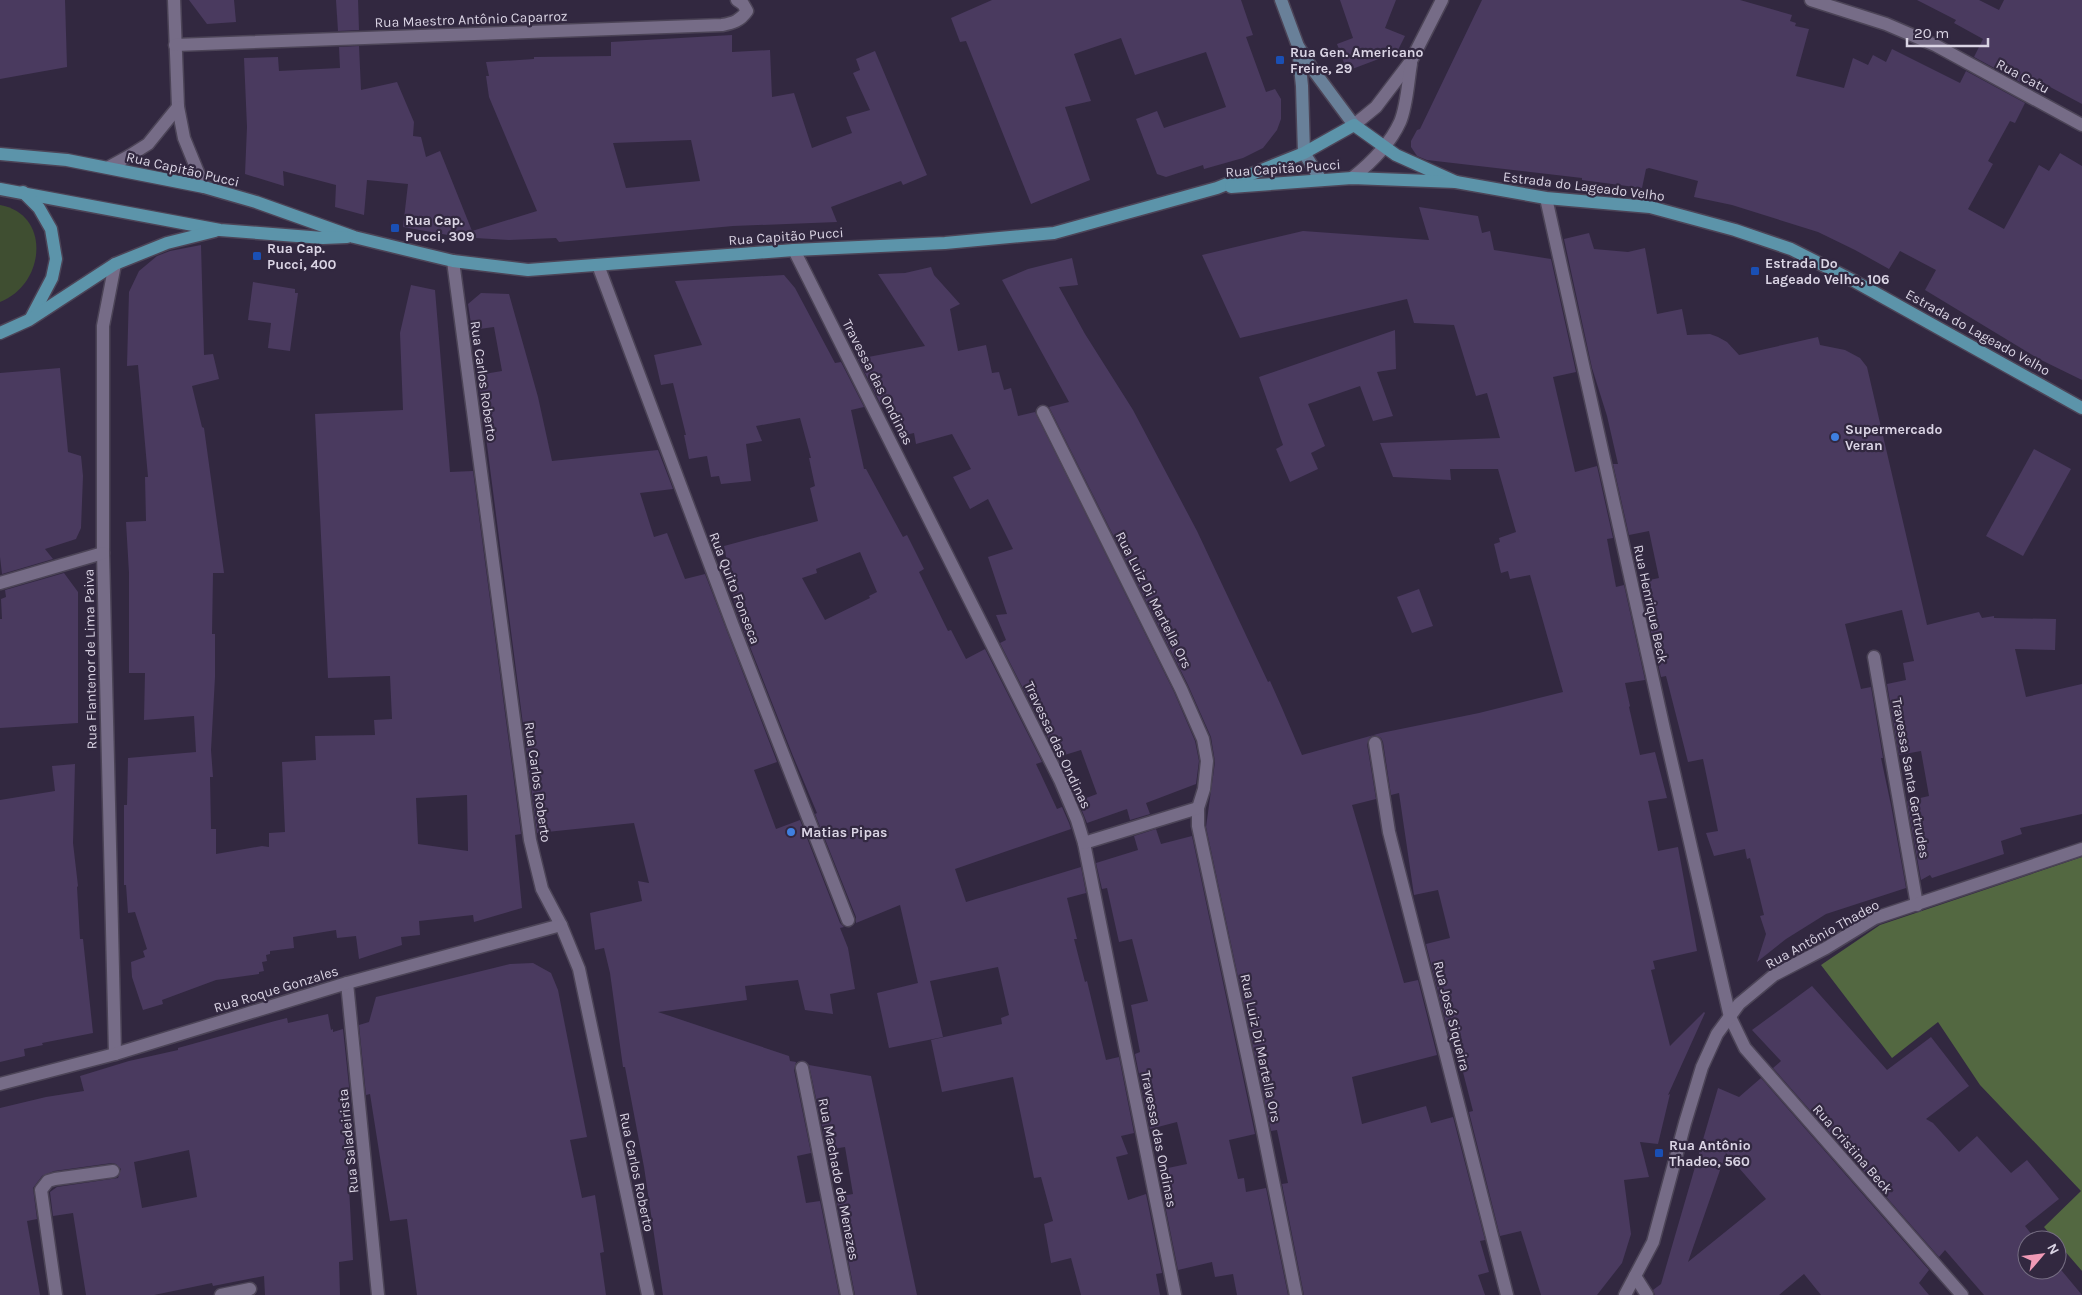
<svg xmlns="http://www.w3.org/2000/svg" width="2082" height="1295" font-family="Karla,sans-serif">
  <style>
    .green { fill: #3f4e31 }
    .forest { fill: #536841 }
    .building { fill: #4a3a5f; fill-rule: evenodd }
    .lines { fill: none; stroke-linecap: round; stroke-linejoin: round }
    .street-casing { stroke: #4c4457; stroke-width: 15 }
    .secondary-casing { stroke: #4c4457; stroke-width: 15 }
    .primary-casing { stroke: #4c4457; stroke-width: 15 }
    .street { stroke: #766c87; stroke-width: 12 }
    .secondary { stroke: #698099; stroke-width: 12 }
    .primary { stroke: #5c94aa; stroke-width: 12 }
    .transit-dot { fill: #1a4fb4; stroke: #322840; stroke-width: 2 }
    .shop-dot { fill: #3f7fe0; stroke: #322840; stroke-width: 2 }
    .labels { text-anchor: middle; stroke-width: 4.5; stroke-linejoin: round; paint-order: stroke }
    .street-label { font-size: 14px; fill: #dad4e4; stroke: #322840 }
    .poi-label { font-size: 14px; font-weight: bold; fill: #dad4e4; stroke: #322840; text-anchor: start }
  </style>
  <rect width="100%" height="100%" fill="#322840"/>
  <!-- green -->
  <path class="green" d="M0 205C51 214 46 284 0 302Z"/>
  <!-- forest -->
  <polygon class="forest" points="2082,857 2082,1271 2044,1227 2081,1191 1980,1085 1938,1022 1892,1058 1821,965 1880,925"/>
  <!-- building -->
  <g class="building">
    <polygon points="0,0 65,0 67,67 0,79"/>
    <polygon points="189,0 234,0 236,22 207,24"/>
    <polygon points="336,0 358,0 359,30 338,31"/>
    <polygon points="992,0 1241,0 1253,35 1246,37 1266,92 1275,89 1281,99 1281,119 1277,130 1263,148 1243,158 1204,169 1203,165 1166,177 1157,174 1136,119 1157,111 1164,128 1226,107 1206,52 1135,75 1121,38 1074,54 1091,101 1065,107 1090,180 1031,204 966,41 960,42 951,18"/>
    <polygon points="1340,0 1396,0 1385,28 1405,36 1397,52 1347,71 1337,44 1353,38"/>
    <polygon points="1482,0 1740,0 1792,15 1790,21 1796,23 1795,26 1809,29 1796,76 1844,88 1853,58 1868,65 1873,55 1886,62 1892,49 1960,83 1966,71 2025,103 2015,123 2010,121 1988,161 1993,164 1968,209 2004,229 2039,165 2049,171 2060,153 2082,166 2082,380 2039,359 1925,290 1936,270 1900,251 1889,269 1855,250 1818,232 1732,205 1694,197 1698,181 1649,168 1646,169 1642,188 1582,180 1582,178 1427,160 1417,156 1411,147 1411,141 1417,130 1420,129"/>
    <polygon points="1917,0 1979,0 1999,10 2004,0 2082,0 2082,104 2037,80 2033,89 1974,57 1983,39 1954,23 1956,20"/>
    <path d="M732 35V52L770 50 772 97 794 93 812 148 852 133 846 117 870 110 853 73 860 70 856 59 875 51 927 175 903 185 901 181 831 207 837 222 733 226 559 242 556 238 509 240 475 238 476 240 403 227 408 184 367 180 364 215 335 207 336 185 283 171 284 186 245 174 247 127 244 58 278 57 279 71 340 68 339 47 359 46 361 90 397 82 414 122 413 136 421 137 426 157 440 151 472 231 537 211 489 97 486 76H489L486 62 534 59V57L611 56V42ZM691 140 700 181 626 188 613 143Z"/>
    <polygon points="1419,207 1478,216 1482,233 1490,231 1494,250 1551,259 1576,372 1553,377 1575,472 1597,466 1613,538 1607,539 1616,587 1624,585 1645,680 1625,683 1630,706 1629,707 1640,755 1655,752 1667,798 1648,801 1658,851 1678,847 1697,951 1653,961 1655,969 1651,970 1670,1046 1704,1012 1705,1013 1668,1095 1670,1094 1658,1144 1640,1142 1649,1177 1624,1180 1631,1234 1622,1263 1597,1295 1541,1295 1521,1231 1500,1236 1469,1112 1473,1111 1457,1049 1453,1051 1426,944 1450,938 1438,890 1414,895 1399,793 1391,795 1383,742 1381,738 1374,735 1370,737 1367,744 1376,799 1352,805 1404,983 1418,980 1437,1055 1352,1077 1362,1124 1426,1106 1431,1123 1453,1117 1485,1240 1480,1241 1489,1272 1478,1275 1485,1295 1304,1295 1282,1184 1288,1183 1277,1130 1271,1131 1206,827 1215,762 1211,737 1188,685 1049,407 1069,402 1002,280 1028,269 1072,258 1078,285 1059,287 1085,334 1133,410 1197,531 1268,682 1270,681 1282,708 1302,755 1381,733 1479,713 1563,692 1530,575 1510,579 1508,571 1501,573 1494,544 1500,542 1499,538 1516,532 1498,469 1450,469 1451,480 1393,477 1380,443 1500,438 1487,393 1476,396 1454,325 1414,323 1407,299 1240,338 1202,255 1303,231 1429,240"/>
    <polygon points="1589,233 1594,249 1628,252 1645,248 1657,314 1682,309 1687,335 1710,334 1718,337 1727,342 1739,355 1818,337 1820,345 1845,350 1860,358 1867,367 1927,625 1979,612 1982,618 1994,616 1994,618 2056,619 2055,650 2015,649 2026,697 2082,684 2082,814 2020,828 2022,834 2001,841 2004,854 1932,878 1930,875 1921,880 1907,801 1929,796 1921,751 1899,755 1887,684 1906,680 1903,663 1914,661 1902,610 1845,624 1861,689 1871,687 1883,758 1881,758 1891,805 1906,888 1826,914 1786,939 1757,962 1766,934 1760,916 1764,915 1750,858 1747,859 1745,849 1714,856 1706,833 1718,831 1703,759 1688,762 1666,676 1661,677 1640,582 1659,578 1649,531 1629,535 1613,464 1618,464 1607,416 1592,368 1564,239"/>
    <path d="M201 245 204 355 213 354 219 379 192 386 202 427 204 428 224 573H213L212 634H215V677L211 750 213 777H210L211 829H216V854L262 846 269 847V833L285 832 282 762 316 760 315 736 375 735 374 720 392 719 390 676 328 678 315 414 403 410 400 333 411 285 435 290 450 472 473 471 521 834 515 835 522 908 474 922 473 915 419 921 420 935 401 937 402 945 359 959 356 936 337 938 336 930 293 937 294 948 270 951V954L266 955 267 961 262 962 264 971 259 972V974L216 980 162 1000 163 1004 143 1010 132 977 131 962 145 957 143 951 147 949 135 912 128 913 126 885H124V805H127L128 758 196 752 194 716 144 720 145 673H129V573L126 522 146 521 145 477H148L138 365 127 366 129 292 139 271 157 256 170 251ZM467 795 468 851 418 844 416 798Z"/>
    <polygon points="931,267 934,275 960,304 950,309 958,351 986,345 992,373 999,372 1004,390 1011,388 1018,416 1035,412 1174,692 1195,741 1199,761 1196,784 1146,803 1150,814 1130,820 1127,809 1087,823 1078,801 1097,794 1081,750 1058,757 1000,643 1006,640 996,615 1007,614 988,557 1013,549 988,499 970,509 953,477 971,469 952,434 916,444 914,433 905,435 889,403 881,405 858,359 925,346 878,274 905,273"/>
    <path d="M784 275 795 288 835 363 841 362 864 407 851 410 864 469H866L903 537 907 535 924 569 919 572 948 631 951 630 966 659 985 649 1042 762 1036 764 1057 809 1062 807 1069 823 1071 829 955 869 966 902 1081 867 1086 893 1067 898 1077 939H1074L1085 982 1087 981 1106 1060 1119 1057 1134 1133 1121 1136 1128 1154 1116 1157 1128 1200 1146 1194 1162 1273 1156 1274 1160 1295H1081L1071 1258 1051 1263 1044 1224 1053 1221 1041 1177 1034 1178 1013 1077 942 1092 931 1040 1002 1024 1001 1018 1009 1015 998 967 930 981 943 1037 889 1048 877 993 918 983 900 905 856 923V917L815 814 817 813 793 756 736 611 724 546 818 521 810 488 815 486 809 458H811L800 418 756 426 762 441 746 444 751 481 721 484 719 476 711 477 707 456 689 459 684 435H686L673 383 661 385 654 355 702 345 675 281ZM860 552 877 592 869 596 870 598 825 620 802 578 817 573 816 569Z"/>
    <polygon points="253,282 295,289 295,293 298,293 290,351 268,348 271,323 248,320"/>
    <polygon points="481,293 509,294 538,397 552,461 658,450 673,489 640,493 654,537 667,533 685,579 705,574 777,762 754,770 776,829 800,820 840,923 844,927 840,928 848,948 855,989 830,994 833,1014 805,1010 798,980 745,986 747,1000 658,1012 789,1056 790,1061 796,1062 794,1070 811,1153 797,1156 806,1203 820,1201 839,1295 663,1295 644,1167 625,1067 623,1067 610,973 604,948 595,950 590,913 642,901 638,881 649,883 634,823 537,833 478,375 502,371 494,327 472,330 468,304"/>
    <polygon points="1395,330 1396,369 1377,372 1393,416 1373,421 1360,386 1308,404 1325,446 1311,453 1318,469 1290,482 1276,449 1283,445 1259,377"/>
    <polygon points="60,368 68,452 81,456 83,476 81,528 76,539 45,549 53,559 2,574 0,557 0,373"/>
    <polygon points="2034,449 2071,469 2023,556 1986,536"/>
    <polygon points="64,573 78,592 78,723 0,728 0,619 2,619 1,599 6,597 5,590"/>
    <polygon points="1419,589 1433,626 1412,633 1397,597"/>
    <polygon points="75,764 73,843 78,886 77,887 80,939 83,939 93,1033 42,1043 43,1045 24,1049 25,1056 0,1062 0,800 55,791 52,766"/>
    <polygon points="1156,829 1161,844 1192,836 1255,1134 1229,1140 1238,1179 1244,1178 1246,1192 1266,1188 1288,1295 1237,1295 1233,1274 1215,1277 1212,1262 1178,1270 1162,1190 1172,1187 1168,1168 1187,1164 1177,1122 1150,1129 1135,1054 1140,1052 1131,1005 1148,1001 1132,939 1119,942 1107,888 1102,889 1096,863 1138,850 1134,836"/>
    <polygon points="533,963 551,973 558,990 587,1137 570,1140 582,1198 595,1195 604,1252 600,1253 606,1295 417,1295 407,1219 390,1221 370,1094 366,1095 359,1025 369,1022 376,997 510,964"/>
    <polygon points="1812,986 1887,1070 1931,1037 1969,1086 1926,1119 1933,1123 1959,1152 1977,1136 2011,1173 2027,1160 2059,1199 2025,1226 2036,1240 2027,1240 2027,1270 2057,1270 2057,1265 2082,1295 1984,1295 1945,1250 1939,1257 1773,1068 1781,1061 1752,1030"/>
    <path d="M328 1014 331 1030 333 1029V1032L343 1029 350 1096 344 1097 353 1260 339 1262 340 1295H265L264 1276 213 1286 212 1283 154 1295H86L73 1213 53 1216 50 1192 57 1187 118 1178 121 1169 116 1164 112 1163 54 1171 42 1176 33 1188 37 1219 27 1221 40 1295H0V1108L46 1097 84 1091 80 1076 129 1061 178 1050V1048L275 1021 287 1018 288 1023ZM189 1150 197 1197 142 1208 134 1162Z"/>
    <polygon points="809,1065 871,1076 917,1295 855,1295 836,1197 853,1194 845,1147 827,1150"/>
    <path d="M1761 1078 1929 1270 1919 1283 1929 1295H1821L1804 1274 1779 1295H1655L1653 1290 1661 1284 1718 1088 1739 1097ZM1726 1153 1766 1199 1688 1262Z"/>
  </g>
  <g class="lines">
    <defs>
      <g id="street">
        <polyline points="174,0 178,107 184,138 204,187"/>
        <polyline points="1811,0 1886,24 1935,45 2082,125"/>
        <path d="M175 45 722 25C733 23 740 21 747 11L743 4 737 0"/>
        <polyline points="1354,125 1376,107 1411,61 1442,0"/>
        <polyline points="109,167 129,156 148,144 178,107"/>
        <path d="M1352 178C1371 163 1390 144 1400 122 1407 106 1408 81 1411 64"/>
        <polyline points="1546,198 1664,729 1730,1017 1745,1048 1962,1295"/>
        <polyline points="794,250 1060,780 1077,820 1084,843 1175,1295"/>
        <polyline points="453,261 530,840 542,889 561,925 579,969 648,1295"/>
        <polyline points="115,264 103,326 103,553 115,1054"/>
        <polyline points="598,265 733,626 848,920"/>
        <polyline points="1043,412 1181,689 1203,739 1207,761 1204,789 1198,808 1198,826 1260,1116 1296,1295"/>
        <polyline points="0,583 103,553"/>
        <polyline points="1874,657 1917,905"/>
        <polyline points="1375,743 1389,832 1507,1295"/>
        <polyline points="1084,843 1198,808"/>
        <polyline points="347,983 378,1295"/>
        <polyline points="802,1068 847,1295"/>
        <polyline points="0,1084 115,1054 347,983 561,925"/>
        <polyline points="1635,1276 1647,1295"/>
        <polyline points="56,1295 41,1190 48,1181 55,1179 113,1171"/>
        <polyline points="221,1295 250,1289"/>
        <polyline points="1625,1295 1653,1242 1685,1123 1702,1067 1717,1034 1739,1004 1774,975 1826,948 1875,918 2082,849"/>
      </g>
      <g id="secondary">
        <polyline points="1281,0 1298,46 1311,67 1354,125"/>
        <polyline points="1298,48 1302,86 1304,153 1321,180"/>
      </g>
      <g id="primary">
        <polyline points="0,154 67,160 204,187 256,202 354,237 453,261 528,270 794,250 945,243 1054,233 1217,188 1304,153 1354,125 1396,155 1456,182"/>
        <polyline points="1231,187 1352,178 1456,182 1546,198 1650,207 1735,230 1791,249 1854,281 2082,408"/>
        <polyline points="0,189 220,230 323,238 347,237"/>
        <polyline points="23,192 39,208 51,229 56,259 52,278 31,318"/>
        <polyline points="0,333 29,320 115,264 167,243 215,231"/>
      </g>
    </defs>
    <!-- street casing -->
    <use href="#street" class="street-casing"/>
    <!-- secondary casing -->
    <use href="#secondary" class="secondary-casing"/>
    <!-- primary casing -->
    <use href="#primary" class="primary-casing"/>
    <!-- street -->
    <use href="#street" class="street"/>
    <!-- secondary -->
    <use href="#secondary" class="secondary"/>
    <!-- primary -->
    <use href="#primary" class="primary"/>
  </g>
  <!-- markers -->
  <g class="transit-dot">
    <rect x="1275" y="55" width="10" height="10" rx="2.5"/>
    <rect x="390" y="223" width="10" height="10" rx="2.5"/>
    <rect x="252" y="251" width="10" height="10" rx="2.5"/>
    <rect x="1750" y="266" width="10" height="10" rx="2.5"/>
    <rect x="1654" y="1148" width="10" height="10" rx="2.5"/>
  </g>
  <g class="shop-dot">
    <circle cx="1835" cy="437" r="5"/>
    <circle cx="791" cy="832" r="5"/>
  </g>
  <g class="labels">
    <!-- street labels -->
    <g class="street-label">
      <text transform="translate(471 19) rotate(-2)" y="5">Rua Maestro Antônio Caparroz</text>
      <text transform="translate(2023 76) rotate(28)" y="5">Rua Catu</text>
      <text transform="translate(1283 168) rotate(-4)" y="5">Rua Capitão Pucci</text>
      <text transform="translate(183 169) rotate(13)" y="5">Rua Capitão Pucci</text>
      <text transform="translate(1584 186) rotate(7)" y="5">Estrada do Lageado Velho</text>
      <text transform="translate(786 236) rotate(-4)" y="5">Rua Capitão Pucci</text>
      <text transform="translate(1978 332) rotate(29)" y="5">Estrada do Lageado Velho</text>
      <text transform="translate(484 381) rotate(82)" y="5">Rua Carlos Roberto</text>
      <text transform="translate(878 382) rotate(63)" y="5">Travessa das Ondinas</text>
      <text transform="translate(735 588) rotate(69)" y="5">Rua Quito Fonseca</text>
      <text transform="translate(1154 600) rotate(63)" y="5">Rua Luiz Di Martella Ors</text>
      <text transform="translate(1651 604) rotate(78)" y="5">Rua Henrique Beck</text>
      <text transform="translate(90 659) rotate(-91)" y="5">Rua Flantenor de Lima Paiva</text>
      <text transform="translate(1058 745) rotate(65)" y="5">Travessa das Ondinas</text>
      <text transform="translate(1911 778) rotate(80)" y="5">Travessa Santa Gertrudes</text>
      <text transform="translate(538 782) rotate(82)" y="5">Rua Carlos Roberto</text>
      <text transform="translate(1822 934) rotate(-29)" y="5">Rua Antônio Thadeo</text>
      <text transform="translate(276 989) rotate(-17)" y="5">Rua Roque Gonzales</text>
      <text transform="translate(1452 1016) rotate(76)" y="5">Rua José Siqueira</text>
      <text transform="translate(1261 1048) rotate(78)" y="5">Rua Luiz Di Martella Ors</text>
      <text transform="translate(1159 1139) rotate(79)" y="5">Travessa das Ondinas</text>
      <text transform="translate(348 1141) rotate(-96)" y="5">Rua Saladeirista</text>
      <text transform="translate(1853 1149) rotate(49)" y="5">Rua Cristina Beck</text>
      <text transform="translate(637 1172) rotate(78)" y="5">Rua Carlos Roberto</text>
      <text transform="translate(839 1179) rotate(79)" y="5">Rua Machado de Menezes</text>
    </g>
    <!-- poi labels -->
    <g class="poi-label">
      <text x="1290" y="57">Rua Gen. Americano<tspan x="1290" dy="16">Freire, 29</tspan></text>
      <text x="405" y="225">Rua Cap.<tspan x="405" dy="16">Pucci, 309</tspan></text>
      <text x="267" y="253">Rua Cap.<tspan x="267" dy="16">Pucci, 400</tspan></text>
      <text x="1765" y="268">Estrada Do<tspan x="1765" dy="16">Lageado Velho, 106</tspan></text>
      <text x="1845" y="434">Supermercado<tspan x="1845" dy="16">Veran</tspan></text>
      <text x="801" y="837">Matias Pipas</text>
      <text x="1669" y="1150">Rua Antônio<tspan x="1669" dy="16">Thadeo, 560</tspan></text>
    </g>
  </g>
  <!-- north arrow -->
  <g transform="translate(2042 1255) rotate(62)"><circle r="24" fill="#322840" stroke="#756d82"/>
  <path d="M0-4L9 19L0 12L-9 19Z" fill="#f09ab6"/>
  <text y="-8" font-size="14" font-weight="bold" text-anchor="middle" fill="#dad4e4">N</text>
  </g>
  <!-- scale -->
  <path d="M1907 38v8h81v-8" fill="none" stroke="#dad4e4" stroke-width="2.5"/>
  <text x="1914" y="38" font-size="15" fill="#dad4e4" stroke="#322840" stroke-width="4" paint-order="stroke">20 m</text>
</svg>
